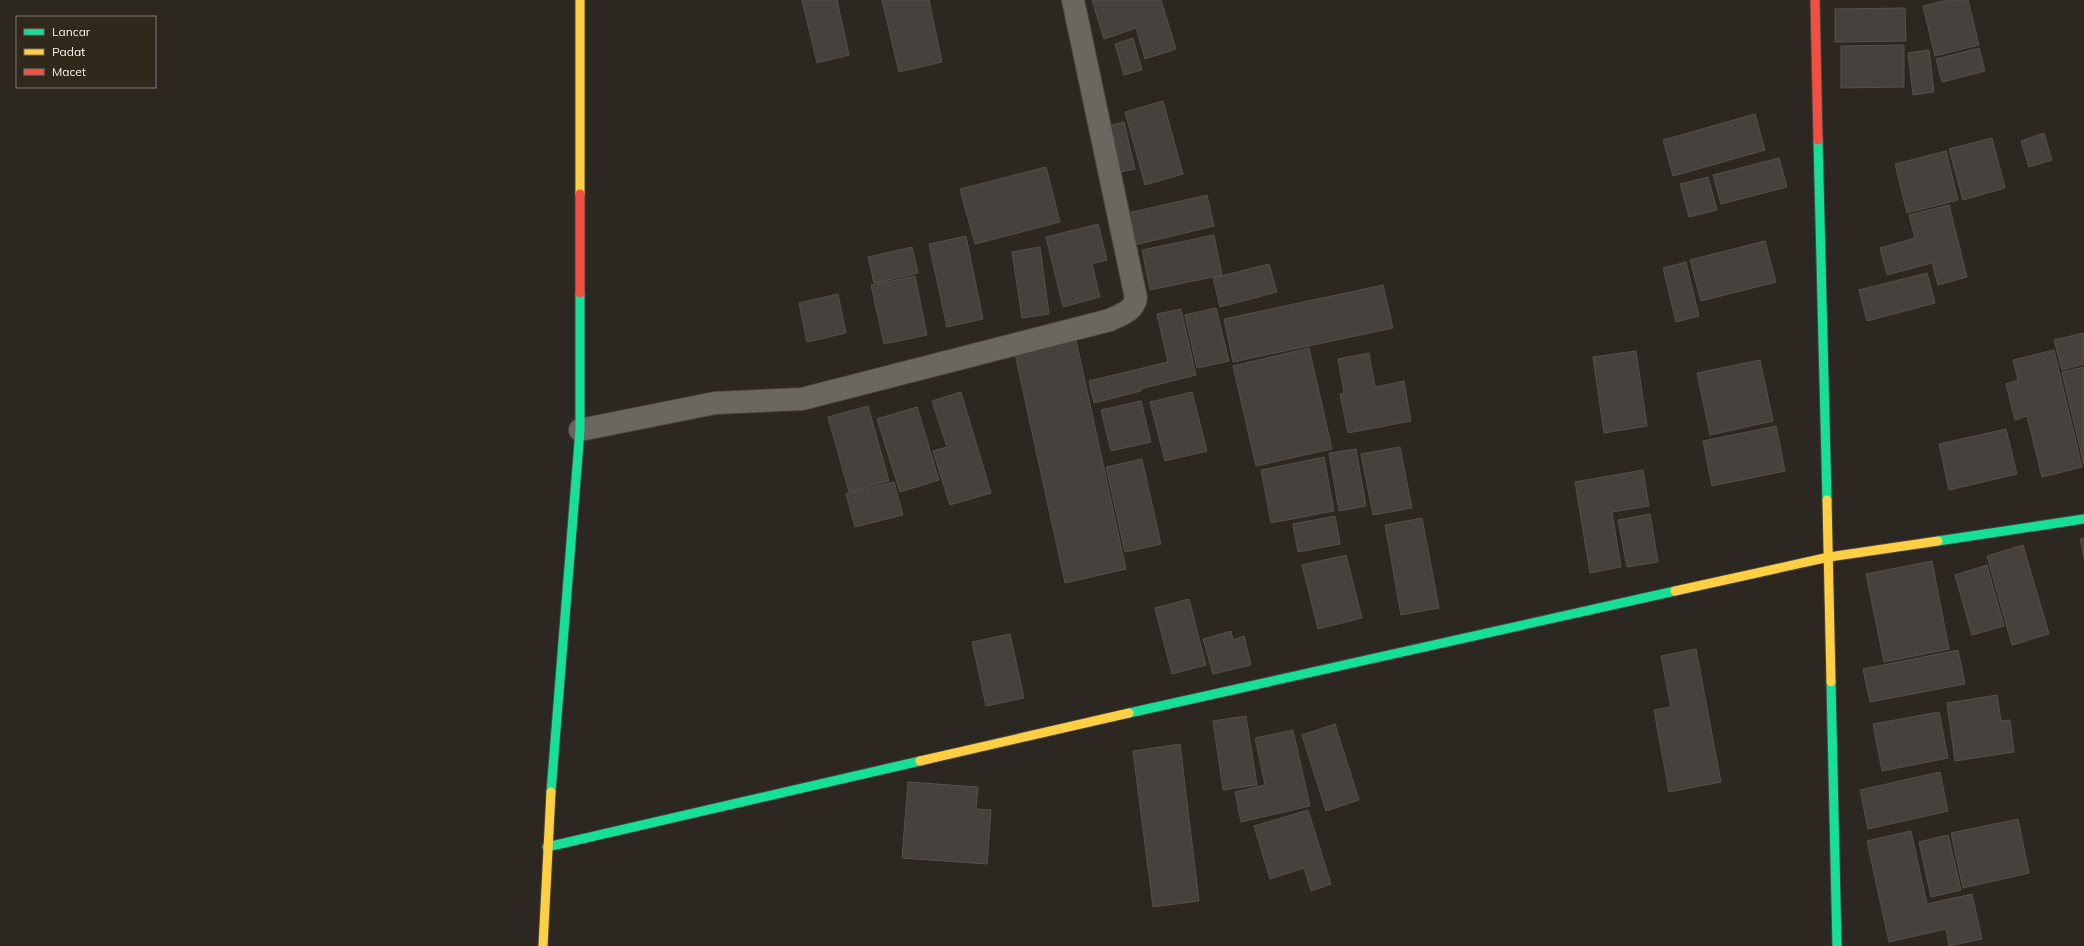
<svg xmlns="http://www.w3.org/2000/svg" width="2084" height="946" font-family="Mulish,sans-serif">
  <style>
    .building { fill: #45413c; stroke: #55504a }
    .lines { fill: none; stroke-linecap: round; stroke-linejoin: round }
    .street-casing { stroke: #4a4540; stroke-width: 24 }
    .fast-casing { stroke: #4a4540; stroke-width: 11 }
    .slow-casing { stroke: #4a4540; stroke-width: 11 }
    .jam-casing { stroke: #4a4540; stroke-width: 11 }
    .street { stroke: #6a6660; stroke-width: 22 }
    .fast { stroke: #16e098; stroke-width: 9 }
    .slow { stroke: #ffcf43; stroke-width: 9 }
    .jam { stroke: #f24e42; stroke-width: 9 }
  </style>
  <rect width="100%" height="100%" fill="#2c2721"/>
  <!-- building -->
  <g class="building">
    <polygon points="802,0 837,0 849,55 817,63"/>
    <polygon points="882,0 929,0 942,62 899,72"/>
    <polygon points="1092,0 1161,0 1176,49 1145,59 1136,28 1104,39"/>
    <polygon points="1948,0 1968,0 1979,45 1935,56 1923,6"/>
    <polygon points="1905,8 1906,41 1835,42 1835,9"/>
    <polygon points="1133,38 1142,70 1124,75 1115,44"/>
    <polygon points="1904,45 1904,87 1841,88 1841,46"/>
    <polygon points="1979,48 1985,71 1942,82 1936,59"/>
    <polygon points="1929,50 1934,92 1913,95 1908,53"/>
    <polygon points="1163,101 1183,174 1145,185 1125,112"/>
    <polygon points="1755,114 1765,150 1673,176 1663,140"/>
    <polygon points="1124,122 1135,169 1116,173 1105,127"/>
    <polygon points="2044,133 2052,160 2029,167 2021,141"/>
    <polygon points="1992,138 2005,188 1963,200 1949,149"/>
    <polygon points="1946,151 1958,200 1907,213 1895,164"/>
    <polygon points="1779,158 1787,187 1721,204 1713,175"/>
    <polygon points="1046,167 1060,222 975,244 960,189"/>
    <polygon points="1708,177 1717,210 1689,217 1680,184"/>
    <polygon points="1207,195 1214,226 1135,245 1128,213"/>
    <polygon points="1949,205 1967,277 1938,285 1932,263 1887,275 1880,248 1915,238 1909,215"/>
    <polygon points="1098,224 1107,260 1092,264 1100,297 1063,307 1046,237"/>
    <polygon points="1214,235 1222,275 1150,290 1142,250"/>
    <polygon points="966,236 983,319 947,327 929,244"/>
    <polygon points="1765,241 1776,282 1701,301 1690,260"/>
    <polygon points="912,247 918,273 874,283 868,257"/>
    <polygon points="1040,247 1049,314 1022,318 1012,252"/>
    <polygon points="1686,262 1699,316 1676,322 1663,268"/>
    <polygon points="1269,264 1277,292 1220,307 1213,278"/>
    <polygon points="1927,273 1935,303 1867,321 1859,290"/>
    <polygon points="915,276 927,335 884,344 871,285"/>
    <polygon points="1383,285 1393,328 1233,362 1224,319"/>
    <polygon points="838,294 846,333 807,342 799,303"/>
    <polygon points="1216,308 1229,361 1197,368 1185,315"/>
    <polygon points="1181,309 1196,375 1140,389 1141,391 1094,403 1089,381 1168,362 1157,314"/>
    <polygon points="2084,333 2084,364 2062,370 2054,340"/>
    <polygon points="1076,340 1126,569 1065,583 1015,354"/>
    <polygon points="1309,348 1332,449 1256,466 1233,366"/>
    <polygon points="2054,350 2082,467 2042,477 2027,416 2015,420 2006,384 2018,380 2013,360"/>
    <polygon points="1636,351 1647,426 1604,433 1593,357"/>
    <polygon points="1369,353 1375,387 1404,381 1411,421 1348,433 1340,394 1344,393 1338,359"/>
    <polygon points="1760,360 1773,421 1710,435 1697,373"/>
    <polygon points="2084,367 2084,465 2062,372"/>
    <polygon points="961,392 991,493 950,505 933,451 947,447 932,401"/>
    <polygon points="1192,392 1207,451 1165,461 1150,402"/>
    <polygon points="1141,401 1151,442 1111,451 1101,410"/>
    <polygon points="868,406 889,481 849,492 828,417"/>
    <polygon points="917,407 939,480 900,492 877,419"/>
    <polygon points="1776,426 1785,471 1712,486 1703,441"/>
    <polygon points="2006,429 2017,474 1949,490 1939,444"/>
    <polygon points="1400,447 1412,508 1373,515 1361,454"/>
    <polygon points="1356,449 1366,506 1339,511 1329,453"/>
    <polygon points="1324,457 1334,511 1271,523 1261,470"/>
    <polygon points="1142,459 1161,544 1125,552 1106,467"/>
    <polygon points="1643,470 1649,506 1612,512 1621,567 1590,573 1575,482"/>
    <polygon points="894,482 903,515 855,527 846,494"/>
    <polygon points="1650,514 1658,562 1627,567 1618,520"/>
    <polygon points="1335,516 1340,544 1298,552 1293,524"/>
    <polygon points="1422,518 1439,608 1401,615 1385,525"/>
    <polygon points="2084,538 2084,557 2080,539"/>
    <polygon points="2023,545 2049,634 2012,645 1987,556"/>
    <polygon points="1346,555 1362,618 1318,629 1302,565"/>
    <polygon points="1932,561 1949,649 1884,662 1866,574"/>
    <polygon points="1987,565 2004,626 1972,635 1955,575"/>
    <polygon points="1189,599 1206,665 1172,674 1155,608"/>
    <polygon points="1231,631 1233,640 1244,636 1251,665 1213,674 1203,639"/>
    <polygon points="1010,634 1024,698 986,706 972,642"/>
    <polygon points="1696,649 1721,782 1669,792 1654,710 1671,707 1661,656"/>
    <polygon points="1958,650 1965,684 1870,702 1863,669"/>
    <polygon points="1997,695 2001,721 2010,720 2014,752 1955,761 1947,703"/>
    <polygon points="1939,712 1948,758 1882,771 1873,724"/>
    <polygon points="1246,716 1257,785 1223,790 1213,721"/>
    <polygon points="1335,724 1359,800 1326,811 1302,735"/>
    <polygon points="1293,730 1310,806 1241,822 1235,792 1265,785 1255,738"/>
    <polygon points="1180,744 1199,901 1153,907 1133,751"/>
    <polygon points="1940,772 1948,811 1868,829 1860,790"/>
    <polygon points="908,782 978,787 976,809 991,810 987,864 902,858"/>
    <polygon points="1308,810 1331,884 1311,891 1304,868 1270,879 1254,826"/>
    <polygon points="2018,819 2029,873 1963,888 1951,833"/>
    <polygon points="1911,831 1927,904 1972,894 1982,939 1949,946 1946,929 1889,942 1867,841"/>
    <polygon points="1948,835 1961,890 1931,897 1919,842"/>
  </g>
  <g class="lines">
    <defs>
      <path id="street" d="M580 430 715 403 802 399 1110 320C1120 315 1134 311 1136 298L1073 0"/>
      <g id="fast">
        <polyline points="1818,140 1827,500"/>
        <polyline points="1938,541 2084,519"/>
        <polyline points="1831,682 1837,946"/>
        <polyline points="1129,713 1675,591"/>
        <polyline points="551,792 580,430 580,293"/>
        <polyline points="547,847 920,761"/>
      </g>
      <g id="slow">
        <polyline points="580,0 580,194"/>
        <polyline points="1827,500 1831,682"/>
        <polyline points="1675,591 1829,557 1938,541"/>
        <polyline points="920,761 1129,713"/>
        <polyline points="543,946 551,792"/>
      </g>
      <g id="jam">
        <polyline points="1815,0 1818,140"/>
        <polyline points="580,194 580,293"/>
      </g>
    </defs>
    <!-- street casing -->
    <use href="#street" class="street-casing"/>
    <!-- fast casing -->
    <use href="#fast" class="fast-casing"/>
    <!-- slow casing -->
    <use href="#slow" class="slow-casing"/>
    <!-- jam casing -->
    <use href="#jam" class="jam-casing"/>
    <!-- street -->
    <use href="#street" class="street"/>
    <!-- fast -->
    <use href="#fast" class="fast"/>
    <!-- slow -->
    <use href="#slow" class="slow"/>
    <!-- jam -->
    <use href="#jam" class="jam"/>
  </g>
  <!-- legend -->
  <rect x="16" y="16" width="140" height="72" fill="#31281c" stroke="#81796f"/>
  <rect x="24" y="29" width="20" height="6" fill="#16e098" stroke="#81796f"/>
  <text x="52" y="36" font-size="12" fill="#f9f3eb">Lancar</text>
  <rect x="24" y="49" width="20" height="6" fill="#ffcf43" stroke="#81796f"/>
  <text x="52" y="56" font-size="12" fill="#f9f3eb">Padat</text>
  <rect x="24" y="69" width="20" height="6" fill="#f24e42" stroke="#81796f"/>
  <text x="52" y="76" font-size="12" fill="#f9f3eb">Macet</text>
</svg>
